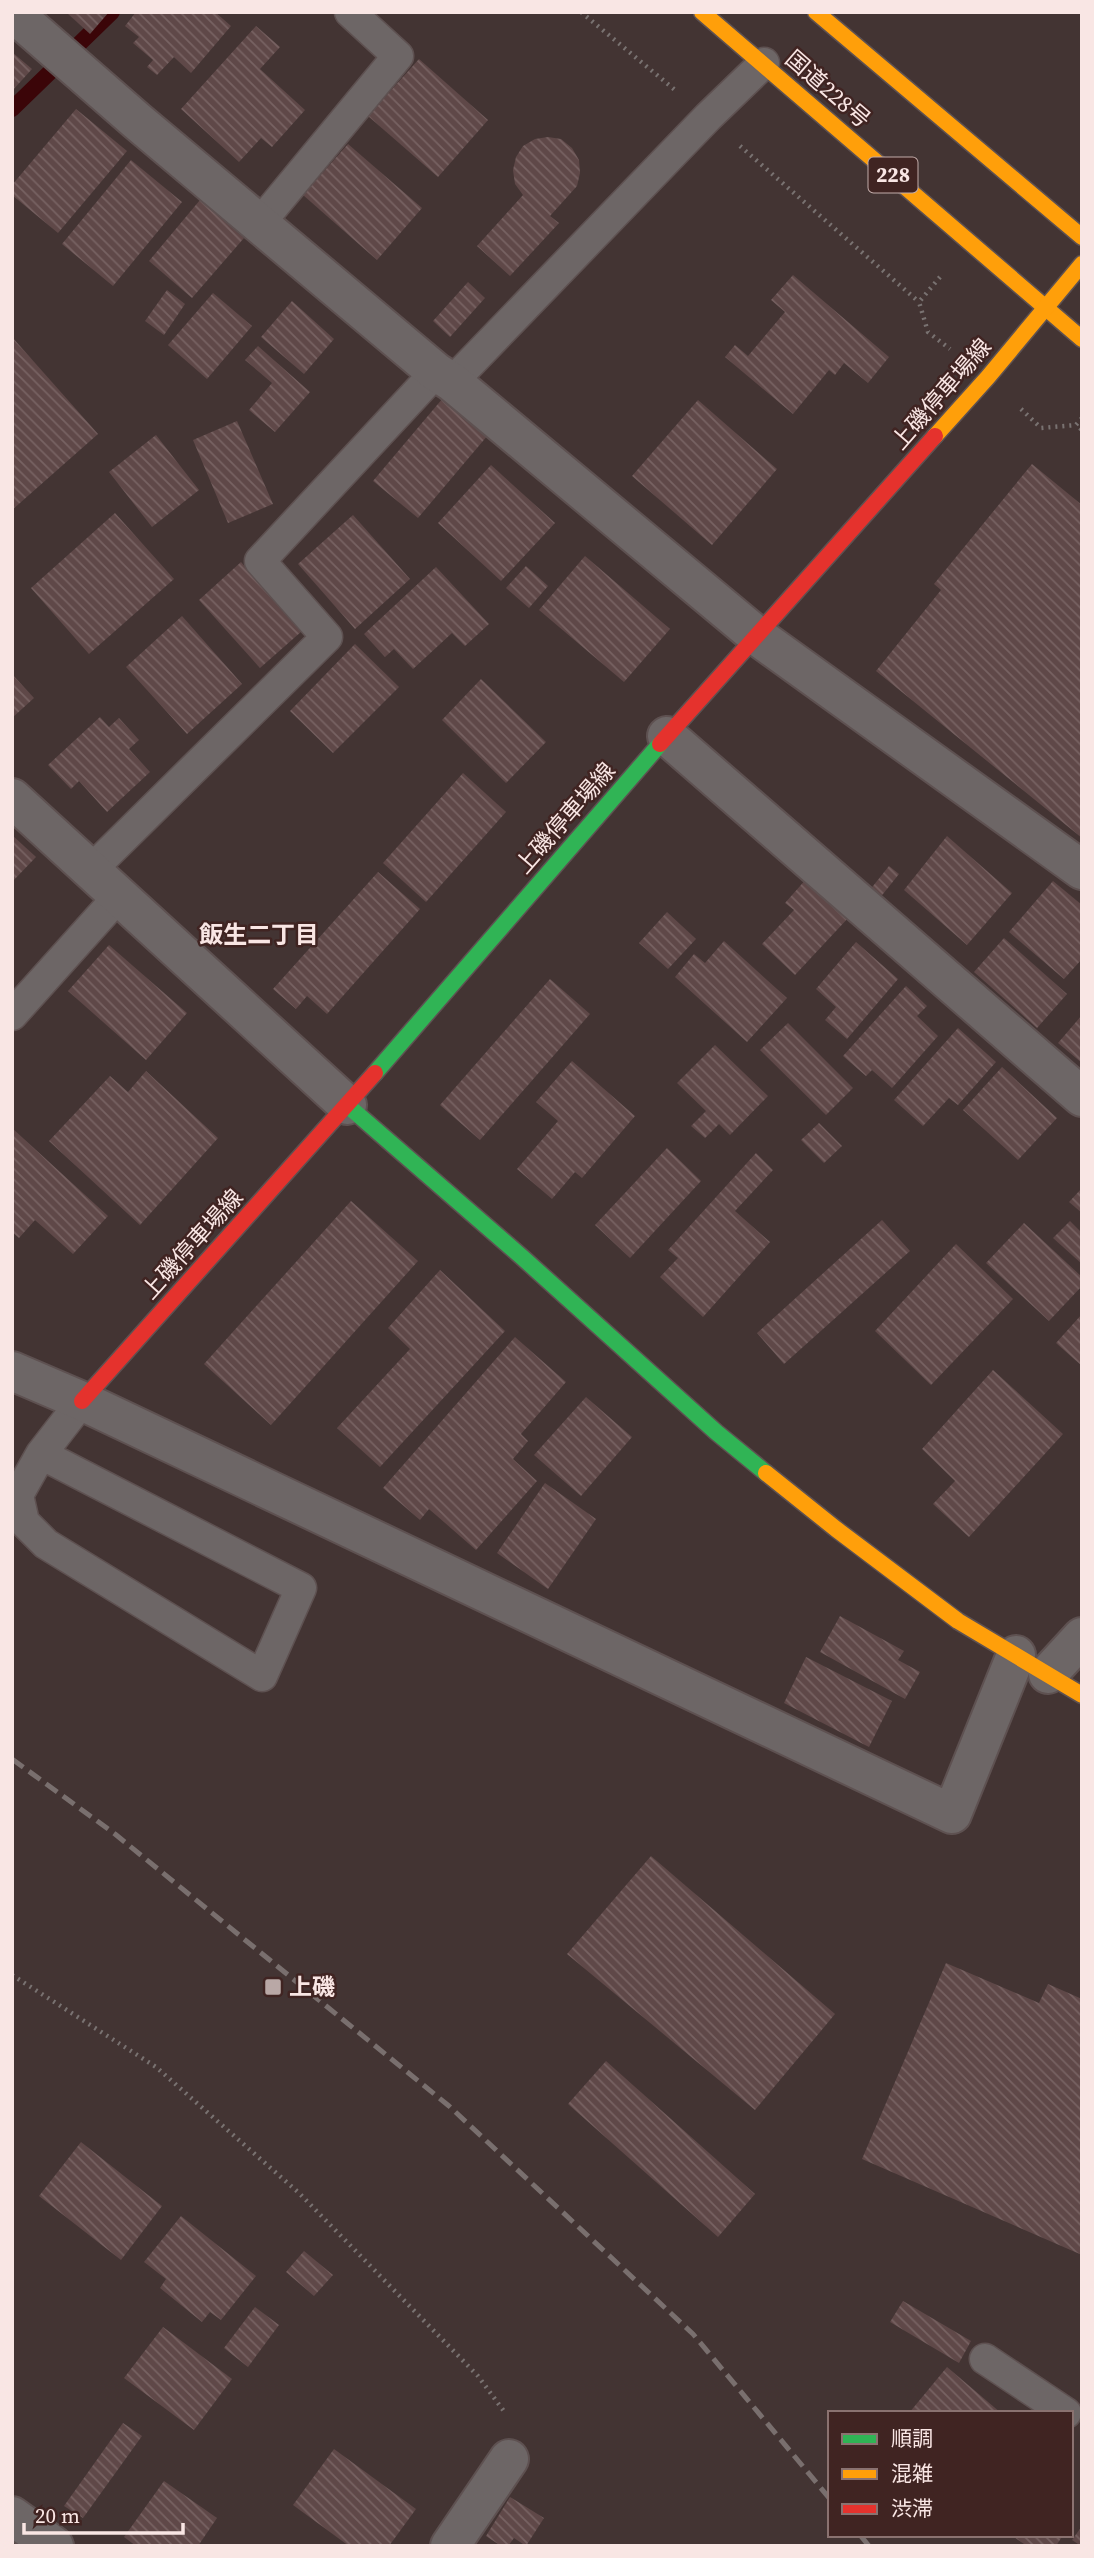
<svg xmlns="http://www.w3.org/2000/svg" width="1094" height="2558" font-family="'Source Serif 4','Noto Sans JP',serif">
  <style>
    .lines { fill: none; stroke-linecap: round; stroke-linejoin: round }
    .stream { stroke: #3b0508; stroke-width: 16 }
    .building { fill: url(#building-back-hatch) }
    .lane-casing { stroke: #5e5151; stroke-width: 33 }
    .street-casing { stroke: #5e5151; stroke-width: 42 }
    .fast-casing { stroke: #5e5151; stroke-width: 19 }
    .slow-casing { stroke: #5e5151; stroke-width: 19 }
    .jam-casing { stroke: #5e5151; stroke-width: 19 }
    .path { stroke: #797271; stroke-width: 4.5; stroke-dasharray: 2 5; stroke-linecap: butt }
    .lane { stroke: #6d6666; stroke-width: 30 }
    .street { stroke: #6d6666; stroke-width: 38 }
    .fast { stroke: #30b455; stroke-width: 16 }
    .slow { stroke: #ff9f0a; stroke-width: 16 }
    .jam { stroke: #e5322d; stroke-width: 16 }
    .rail { stroke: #796f6e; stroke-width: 5; stroke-dasharray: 14 7; stroke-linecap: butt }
    .poi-dot { fill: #b9a8a6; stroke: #402422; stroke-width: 2.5 }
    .labels { text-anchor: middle; stroke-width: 5; stroke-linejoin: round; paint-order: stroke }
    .shield { fill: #402422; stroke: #c2acaa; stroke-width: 2 }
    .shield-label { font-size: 21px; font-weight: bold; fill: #f9e6e4 }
    .street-label { font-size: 23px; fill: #f9e6e4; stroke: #402422 }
    .poi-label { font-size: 23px; font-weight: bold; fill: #f9e6e4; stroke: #402422; text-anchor: start }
    .neighbourhood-label { font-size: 24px; font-weight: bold; fill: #f9e6e4; stroke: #402422 }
  </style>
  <defs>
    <pattern id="building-back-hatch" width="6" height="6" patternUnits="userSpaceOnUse" patternTransform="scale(1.75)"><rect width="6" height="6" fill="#5f4848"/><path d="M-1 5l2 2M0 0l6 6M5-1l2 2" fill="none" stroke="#776262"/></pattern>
  </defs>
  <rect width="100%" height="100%" fill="#433433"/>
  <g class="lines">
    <!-- stream -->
    <polyline class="stream" points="12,109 112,12"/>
  </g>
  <!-- building -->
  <g class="building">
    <polygon points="66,12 109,12 90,34"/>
    <polygon points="136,12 215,12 231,26 191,73 174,57 157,75 147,67 153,60 133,43 139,37 125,26"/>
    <polygon points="256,26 280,47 260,69 305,110 272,147 261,138 239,162 181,109"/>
    <polygon points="12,52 32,69 12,91"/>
    <polygon points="419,59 488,120 438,177 368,116"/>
    <polygon points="76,109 127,151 58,233 12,195 12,185"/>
    <polygon points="548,137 561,139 572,148 579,160 580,173 577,186 550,216 559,223 510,276 477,246 523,195 515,184 513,170 516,157 523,146 535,139"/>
    <polygon points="348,144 422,208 377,260 303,195"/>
    <polygon points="131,160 182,202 113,286 62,244"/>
    <polygon points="200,200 244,238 192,298 149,261"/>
    <polygon points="793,275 889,357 868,383 844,363 835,375 829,370 793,414 725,357 735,345 748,356 785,312 771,300"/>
    <polygon points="468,282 485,298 450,337 433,321"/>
    <polygon points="167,290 185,304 164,335 145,321"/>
    <polygon points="213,293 252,326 207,379 168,345"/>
    <polygon points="292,301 334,339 304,374 261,337"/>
    <polygon points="12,337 98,434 12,510"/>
    <polygon points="258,346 310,392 275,432 249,410 272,383 245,360"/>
    <polygon points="443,398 488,435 418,518 373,481"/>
    <polygon points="698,400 777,469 712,545 632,476"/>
    <polygon points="237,421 273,504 228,523 193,440"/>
    <polygon points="156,435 199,490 152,527 109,472"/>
    <polygon points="1032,464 1082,505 1082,838 876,671 941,590 934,584"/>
    <polygon points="491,465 555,523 501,581 438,523"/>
    <polygon points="115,513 174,579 89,654 31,588"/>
    <polygon points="353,515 410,579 355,629 298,564"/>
    <polygon points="585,556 670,629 624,682 539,610"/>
    <polygon points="241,562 302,631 260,668 199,600"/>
    <polygon points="526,566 548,586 529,608 506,588"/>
    <polygon points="436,567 489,624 465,646 452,633 413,669 394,649 385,657 364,634"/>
    <polygon points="182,616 242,684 187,734 126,667"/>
    <polygon points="355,644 399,687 333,753 290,711"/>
    <polygon points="12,674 34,698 12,718"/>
    <polygon points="481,679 546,742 506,783 442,720"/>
    <polygon points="100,717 109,727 119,718 139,740 129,749 150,772 107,812 79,781 71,789 48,765"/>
    <polygon points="463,773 506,812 426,902 383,863"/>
    <polygon points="12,835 36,857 12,882"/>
    <polygon points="947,836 1012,893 967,945 904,890"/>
    <polygon points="889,866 899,874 879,899 869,891"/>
    <polygon points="378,872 420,909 327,1014 307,996 296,1009 273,989"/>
    <polygon points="808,877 850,916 795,975 762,944 794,910 785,903"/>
    <polygon points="1053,881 1082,905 1082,959 1064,979 1009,932"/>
    <polygon points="667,912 696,939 668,969 639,943"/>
    <polygon points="1004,938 1067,994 1037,1028 974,972"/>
    <polygon points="724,941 787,998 747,1042 675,977 694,954 705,963"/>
    <polygon points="856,942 898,979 847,1039 825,1020 836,1007 816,989"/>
    <polygon points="109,945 187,1013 146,1060 68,991"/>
    <polygon points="550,979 590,1014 480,1140 440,1105"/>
    <polygon points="906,986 927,1006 917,1016 938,1036 892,1088 872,1070 866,1076 843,1056"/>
    <polygon points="1082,1015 1082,1063 1058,1043"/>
    <polygon points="788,1023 853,1088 826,1115 760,1050"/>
    <polygon points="958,1028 996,1062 958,1105 949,1098 923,1126 894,1100"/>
    <polygon points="715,1045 768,1096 730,1135 719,1124 705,1138 691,1126 706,1111 677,1083"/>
    <polygon points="572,1061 635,1116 582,1178 575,1172 552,1199 517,1169 558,1121 536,1102"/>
    <polygon points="1002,1067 1057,1118 1018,1160 963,1110"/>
    <polygon points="146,1071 218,1138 140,1225 49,1141 110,1076 128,1092"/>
    <polygon points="819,1123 842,1146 824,1163 801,1140"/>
    <polygon points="12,1128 108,1216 73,1254 35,1220 19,1238 12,1232"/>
    <polygon points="667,1148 701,1181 630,1258 595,1225"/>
    <polygon points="756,1153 773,1170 735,1211 770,1242 703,1317 660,1277 678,1258 668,1250"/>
    <polygon points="1082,1188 1082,1213 1069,1202"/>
    <polygon points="351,1201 418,1261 271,1425 204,1364"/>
    <polygon points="882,1220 910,1251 784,1364 757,1333"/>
    <polygon points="1070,1221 1082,1233 1082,1264 1053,1238"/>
    <polygon points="1024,1223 1082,1277 1082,1286 1049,1321 986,1263"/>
    <polygon points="956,1244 1013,1299 931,1385 875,1331"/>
    <polygon points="440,1270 505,1331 380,1467 337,1428 410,1349 388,1328"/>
    <polygon points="1082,1314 1082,1366 1056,1343"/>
    <polygon points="515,1337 566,1382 521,1434 528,1441 513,1459 537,1481 476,1550 429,1509 420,1520 383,1488"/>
    <polygon points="993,1370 1063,1434 969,1537 933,1504 955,1481 922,1449"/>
    <polygon points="586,1397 632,1437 581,1496 534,1455"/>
    <polygon points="545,1483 596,1519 548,1589 497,1553"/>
    <polygon points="840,1616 904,1651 898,1660 920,1672 905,1699 820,1652"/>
    <polygon points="806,1657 892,1701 869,1747 784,1703"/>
    <polygon points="651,1856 835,2014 755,2110 567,1954"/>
    <polygon points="946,1963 1039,2003 1048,1984 1082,1999 1082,2255 862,2159"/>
    <polygon points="606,2061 755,2194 718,2237 568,2104"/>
    <polygon points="81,2142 162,2206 121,2260 39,2196"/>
    <polygon points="181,2216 256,2276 221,2320 210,2312 202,2322 160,2288 166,2279 144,2262"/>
    <polygon points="304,2251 333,2275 314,2296 286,2272"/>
    <polygon points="903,2301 971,2341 959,2363 890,2322"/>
    <polygon points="255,2307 279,2325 248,2367 224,2348"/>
    <polygon points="163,2327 232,2379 194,2430 124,2378"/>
    <polygon points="947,2367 1001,2413 909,2413"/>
    <polygon points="123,2423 142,2436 83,2518 64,2506"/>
    <polygon points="334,2449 416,2509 389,2546 349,2546 293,2505"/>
    <polygon points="164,2481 217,2518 198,2546 136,2546 124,2537"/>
    <polygon points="510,2497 544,2518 526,2546 514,2538 508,2546 501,2546 486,2536"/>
    <polygon points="1082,2526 1082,2546 1081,2546 1072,2540"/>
    <polygon points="1011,2535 1063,2535 1056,2546 1027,2546"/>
  </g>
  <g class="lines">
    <defs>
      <g id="lane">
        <polyline points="259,224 398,56 350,12"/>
        <polyline points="452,382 708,117 764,63"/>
        <polyline points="90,871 327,637 260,561 436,372"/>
        <polyline points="12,1015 118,897"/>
        <polyline points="41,1454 301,1588 262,1676 46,1544 24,1522 18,1495 41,1454 82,1401"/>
        <polyline points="985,2359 1066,2413"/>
      </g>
      <g id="street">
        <polyline points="12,12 137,121 436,372 452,382 757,636 1082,870"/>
        <polyline points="667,736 1082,1097"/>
        <polyline points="12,798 347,1105"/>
        <polyline points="12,1371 82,1401 952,1814 1016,1655"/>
        <polyline points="1048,1674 1082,1637"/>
        <polyline points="12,2516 54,2546"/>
        <polyline points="450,2546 509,2459"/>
      </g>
      <g id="fast">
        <polyline points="375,1073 660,744"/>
        <polyline points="347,1105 523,1258 716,1432 766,1473"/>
      </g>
      <g id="slow">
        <polyline points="702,12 1082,339"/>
        <polyline points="816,12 1082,237"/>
        <polyline points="935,436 988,377 1082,264"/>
        <polyline points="766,1473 836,1529 958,1621 1082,1695"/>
      </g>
      <g id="jam">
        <polyline points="660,744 935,436"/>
        <polyline points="82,1401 375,1073"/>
      </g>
    </defs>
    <!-- lane casing -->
    <use href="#lane" class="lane-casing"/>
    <!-- street casing -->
    <use href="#street" class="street-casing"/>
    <!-- fast casing -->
    <use href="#fast" class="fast-casing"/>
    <!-- slow casing -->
    <use href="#slow" class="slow-casing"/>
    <!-- jam casing -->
    <use href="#jam" class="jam-casing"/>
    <!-- path -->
    <g class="path">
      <polyline points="581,12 675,90"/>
      <polyline points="740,146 919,302"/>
      <polyline points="940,277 919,302 928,332 950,349"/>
      <polyline points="1021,409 1041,428 1076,425"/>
      <polyline points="1082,418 1076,425 1082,430"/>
      <polyline points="12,1975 156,2067 299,2193 478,2376 506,2414"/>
    </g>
    <!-- lane -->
    <use href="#lane" class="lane"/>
    <!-- street -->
    <use href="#street" class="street"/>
    <!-- fast -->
    <use href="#fast" class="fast"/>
    <!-- slow -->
    <use href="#slow" class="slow"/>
    <!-- jam -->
    <use href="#jam" class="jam"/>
    <!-- rail -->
    <g class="rail">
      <polyline points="12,1759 115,1834 449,2106 693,2334 830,2499"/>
      <polyline points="860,2535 869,2546"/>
    </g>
  </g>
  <!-- markers -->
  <rect class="poi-dot" x="264" y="1978" width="18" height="18" rx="3.5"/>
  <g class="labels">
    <!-- shield labels -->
    <rect class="shield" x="868.5" y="157.5" width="49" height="35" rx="5"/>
    <g class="shield-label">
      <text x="893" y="182">228</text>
    </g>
    <!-- street labels -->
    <g class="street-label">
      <text transform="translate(828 89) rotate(41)" y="8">国道228号</text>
      <text transform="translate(941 394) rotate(-49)" y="8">上磯停車場線</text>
      <text transform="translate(565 818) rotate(-49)" y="8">上磯停車場線</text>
      <text transform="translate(192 1244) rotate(-48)" y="8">上磯停車場線</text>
    </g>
    <!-- poi labels -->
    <g class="poi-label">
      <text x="289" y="1995">上磯</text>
    </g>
    <!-- neighbourhood labels -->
    <g class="neighbourhood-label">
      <text x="259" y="943">飯生二丁目</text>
    </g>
  </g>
  <!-- border -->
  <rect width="1094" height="2558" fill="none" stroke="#f9e6e4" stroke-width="28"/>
  <!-- legend -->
  <rect x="828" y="2411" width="245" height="126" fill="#402422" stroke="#8a7270" stroke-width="2"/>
  <rect x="842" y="2434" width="35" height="10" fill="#30b455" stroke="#8a7270" stroke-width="2"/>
  <text x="891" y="2446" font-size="21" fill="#f9e6e4">順調</text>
  <rect x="842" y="2469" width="35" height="10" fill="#ff9f0a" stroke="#8a7270" stroke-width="2"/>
  <text x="891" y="2481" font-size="21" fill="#f9e6e4">混雑</text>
  <rect x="842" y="2504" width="35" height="10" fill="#e5322d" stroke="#8a7270" stroke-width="2"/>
  <text x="891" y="2516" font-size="21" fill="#f9e6e4">渋滞</text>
  <!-- scale -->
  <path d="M24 2523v10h159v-10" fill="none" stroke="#f9e6e4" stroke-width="3.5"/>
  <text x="35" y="2523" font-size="21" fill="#f9e6e4" stroke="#402422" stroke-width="5" paint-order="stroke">20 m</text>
</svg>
